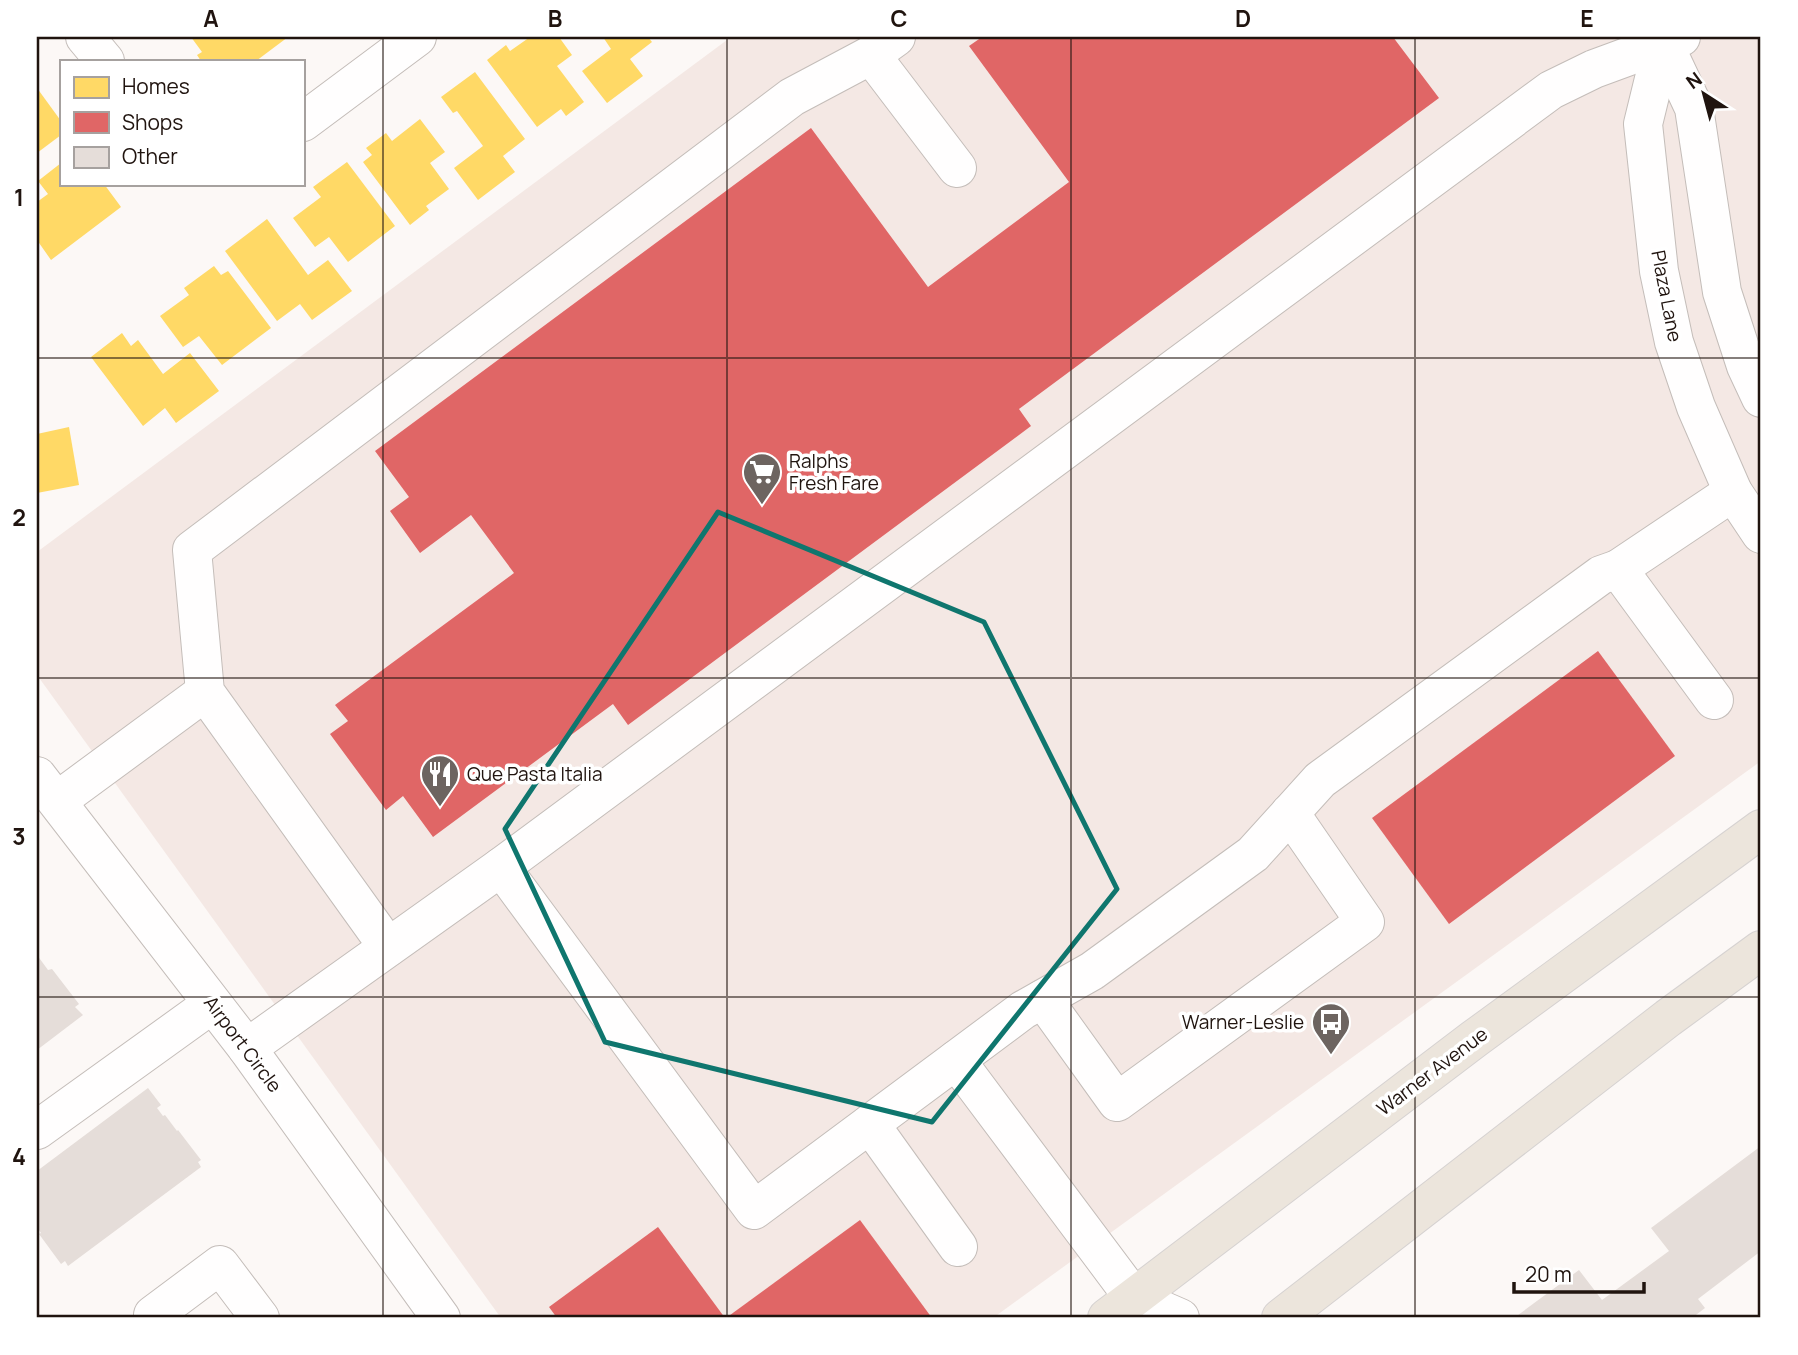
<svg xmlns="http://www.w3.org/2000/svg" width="1798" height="1355" font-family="Manrope,sans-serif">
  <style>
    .built { fill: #f4e8e4 }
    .homes { fill: #ffd966 }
    .shops { fill: #e06666 }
    .building { fill: #e5ddd9 }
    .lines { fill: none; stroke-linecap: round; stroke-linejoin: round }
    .minor-casing { stroke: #c4bdb9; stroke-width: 40 }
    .major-casing { stroke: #d6d2d1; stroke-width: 40 }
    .minor { stroke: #fffefe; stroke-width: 38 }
    .major { stroke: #ece5dc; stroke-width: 38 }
    .marked { fill: none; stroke: #0f766e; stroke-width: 5; stroke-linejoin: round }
    .grid { fill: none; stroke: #20140f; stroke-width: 2; stroke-opacity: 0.55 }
    .labels { text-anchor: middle; stroke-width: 7; stroke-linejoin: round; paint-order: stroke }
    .street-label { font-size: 19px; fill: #20140f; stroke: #fff }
    .poi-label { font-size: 19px; fill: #20140f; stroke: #fff; text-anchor: start }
    .neatline { fill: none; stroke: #20140f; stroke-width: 2.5 }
    .grid-label { font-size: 23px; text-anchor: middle; font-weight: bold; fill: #20140f }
  </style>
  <rect width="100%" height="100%" fill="#fcf8f6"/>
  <!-- built -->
  <polygon class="built" points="731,37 1761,37 1761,761 993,1318 501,1318 37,675 37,552"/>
  <!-- homes -->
  <g class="homes">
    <polygon points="191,37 288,37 256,61 201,61 197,55 202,52"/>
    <polygon points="530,37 559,37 572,55 557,66 584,102 566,116 561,109 537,127 487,60 506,45 510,51"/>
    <polygon points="603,37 648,37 652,42 630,59 643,76 607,103 582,71 611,49"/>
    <polygon points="475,72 525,139 503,156 515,172 478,200 454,168 483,146 457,111 453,113 441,97"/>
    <polygon points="37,88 61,121 61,135 37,153"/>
    <polygon points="420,119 445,152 430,163 449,189 426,206 429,210 410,225 363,162 372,155 366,148 386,133 392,141"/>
    <polygon points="347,162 395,226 348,262 329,237 315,247 293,218 321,197 313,187"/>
    <polygon points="61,163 61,184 104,184 121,207 51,260 37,240 37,202 48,194 38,181"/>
    <polygon points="267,219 308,275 328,260 352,291 312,320 300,304 277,321 225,251"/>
    <polygon points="214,266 221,275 228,271 271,328 222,365 199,336 183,347 160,316 189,295 184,288"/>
    <polygon points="122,333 131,346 138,340 163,374 190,353 219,391 176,423 165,408 143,426 91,357"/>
    <polygon points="69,427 79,485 37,493 37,434"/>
  </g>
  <!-- shops -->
  <g class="shops">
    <polygon points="982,37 1393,37 1439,98 1019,409 1031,426 628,725 613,704 433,837 403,796 386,810 330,734 348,721 335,705 514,573 471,515 420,553 390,511 409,497 375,451 811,128 928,287 1069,182 969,46"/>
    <polygon points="1598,651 1675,756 1449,924 1372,818"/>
    <polygon points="860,1220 932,1318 726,1318"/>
    <polygon points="658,1227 725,1318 557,1318 549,1307"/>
  </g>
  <!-- building -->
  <g class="building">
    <polygon points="37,955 48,970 52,969 79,1004 75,1007 83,1015 37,1050"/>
    <polygon points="148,1088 161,1105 157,1108 163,1116 165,1115 177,1131 178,1130 201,1160 198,1162 201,1167 68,1266 65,1261 61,1264 39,1234 41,1233 37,1227 37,1171"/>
    <polygon points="1761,1146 1761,1251 1698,1299 1705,1308 1692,1318 1514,1318 1579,1270 1602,1300 1669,1251 1651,1228"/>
  </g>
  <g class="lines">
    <defs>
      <g id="minor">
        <polyline points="85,37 105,61"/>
        <polyline points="1662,37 1663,42 1694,108 1722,292 1746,366 1761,398"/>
        <polyline points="1663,42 1643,124 1659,271 1674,342 1696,407 1733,492 1761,534"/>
        <polyline points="871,55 957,168"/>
        <polyline points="303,122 417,37"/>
        <polyline points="1618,569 1714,700"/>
        <polyline points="37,776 247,1048 441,1318"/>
        <polyline points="57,801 205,692"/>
        <polyline points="501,867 754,1210 1023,1010 1092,971 1253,854 1320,780 1601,575 1618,569 1733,492"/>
        <polyline points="388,947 205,692 192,550 792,97 871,55 896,37"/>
        <polyline points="1043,999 1117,1102 1365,922 1290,813"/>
        <polyline points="247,1048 501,867 1551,90 1594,69 1681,37"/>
        <polyline points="956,1060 1134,1298 1180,1318"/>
        <polyline points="870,1124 958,1247"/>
        <polyline points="37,1130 212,1004"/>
        <polyline points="155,1318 153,1315 220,1265 260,1318"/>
      </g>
      <g id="major">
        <polyline points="1107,1318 1474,1039 1761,829"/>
        <polyline points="1281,1318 1668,1018 1761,950"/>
      </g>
    </defs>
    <!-- minor casing -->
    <use href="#minor" class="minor-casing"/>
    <!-- major casing -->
    <use href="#major" class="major-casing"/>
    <!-- minor -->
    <use href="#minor" class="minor"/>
    <!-- major -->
    <use href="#major" class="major"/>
  </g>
  <!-- marked area -->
  <path class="marked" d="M718 512 984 622 1117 889 932 1122 605 1042 505 829Z"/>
  <!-- grid -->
  <path class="grid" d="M383 37V1318M727 37V1318M1071 37V1318M1415 37V1318M37 358H1761M37 678H1761M37 997H1761"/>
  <!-- icons -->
  <defs>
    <symbol id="supermarket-pin" viewBox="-11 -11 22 30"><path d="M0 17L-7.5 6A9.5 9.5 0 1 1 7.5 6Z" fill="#6d6460" stroke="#fff"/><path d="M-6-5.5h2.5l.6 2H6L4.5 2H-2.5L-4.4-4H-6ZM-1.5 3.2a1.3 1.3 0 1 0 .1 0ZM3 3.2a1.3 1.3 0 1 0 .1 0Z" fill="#fff"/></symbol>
    <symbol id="restaurant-pin" viewBox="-11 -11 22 30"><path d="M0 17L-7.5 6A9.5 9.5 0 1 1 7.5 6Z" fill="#6d6460" stroke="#fff"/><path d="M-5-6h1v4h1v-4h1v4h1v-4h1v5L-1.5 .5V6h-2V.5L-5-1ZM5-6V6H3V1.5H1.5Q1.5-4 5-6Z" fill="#fff"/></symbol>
    <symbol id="bus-pin" viewBox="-11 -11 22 30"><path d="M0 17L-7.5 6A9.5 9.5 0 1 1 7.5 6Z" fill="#6d6460" stroke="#fff"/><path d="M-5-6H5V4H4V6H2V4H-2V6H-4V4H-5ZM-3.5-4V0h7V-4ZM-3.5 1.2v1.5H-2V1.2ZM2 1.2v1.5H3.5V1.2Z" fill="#fff"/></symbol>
  </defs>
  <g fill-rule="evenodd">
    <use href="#supermarket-pin" x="740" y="450" width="44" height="60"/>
    <use href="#restaurant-pin" x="418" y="752" width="44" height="60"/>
    <use href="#bus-pin" x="1309" y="1000" width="44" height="60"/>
  </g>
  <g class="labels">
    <!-- street labels -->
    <g class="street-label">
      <text transform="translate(1667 296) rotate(79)" y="7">Plaza Lane</text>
      <text transform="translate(243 1044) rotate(53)" y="7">Airport Circle</text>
      <text transform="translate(1432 1071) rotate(-37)" y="7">Warner Avenue</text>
    </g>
    <!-- poi labels -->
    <g class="poi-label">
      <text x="789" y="468">Ralphs<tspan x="789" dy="22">Fresh Fare</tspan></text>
      <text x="467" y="781">Que Pasta Italia</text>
      <text x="1304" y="1029" text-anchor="end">Warner-Leslie</text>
    </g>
  </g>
  <!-- border -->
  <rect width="1798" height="1355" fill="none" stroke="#ffffff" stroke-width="77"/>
  <!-- legend -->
  <rect x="60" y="60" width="245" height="126" fill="#ffffff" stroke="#a6a19f" stroke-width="2"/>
  <rect x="74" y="77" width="35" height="21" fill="#ffd966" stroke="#a6a19f" stroke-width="2"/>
  <text x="122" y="94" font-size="21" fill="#20140f">Homes</text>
  <rect x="74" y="112" width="35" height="21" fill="#e06666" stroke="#a6a19f" stroke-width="2"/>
  <text x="122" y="130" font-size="21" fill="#20140f">Shops</text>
  <rect x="74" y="147" width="35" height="21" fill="#e5ddd9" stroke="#a6a19f" stroke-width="2"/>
  <text x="122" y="164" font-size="21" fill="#20140f">Other</text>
  <!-- north arrow -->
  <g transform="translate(1704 94) rotate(324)" stroke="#ffffff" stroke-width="5" paint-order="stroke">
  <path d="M0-5L12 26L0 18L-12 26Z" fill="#20140f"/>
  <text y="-10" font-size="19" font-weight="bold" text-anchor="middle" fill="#20140f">N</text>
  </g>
  <!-- scale -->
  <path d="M1514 1282v10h130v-10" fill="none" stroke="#20140f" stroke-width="3.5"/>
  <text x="1525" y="1282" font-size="21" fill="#20140f" stroke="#ffffff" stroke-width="5" paint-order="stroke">20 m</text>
  <rect x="38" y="38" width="1721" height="1278" class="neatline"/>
  <g class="grid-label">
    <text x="211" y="27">A</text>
    <text x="555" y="27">B</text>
    <text x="899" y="27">C</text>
    <text x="1243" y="27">D</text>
    <text x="1587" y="27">E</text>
    <text x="19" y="206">1</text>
    <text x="19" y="526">2</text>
    <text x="19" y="845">3</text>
    <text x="19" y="1165">4</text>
  </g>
</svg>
